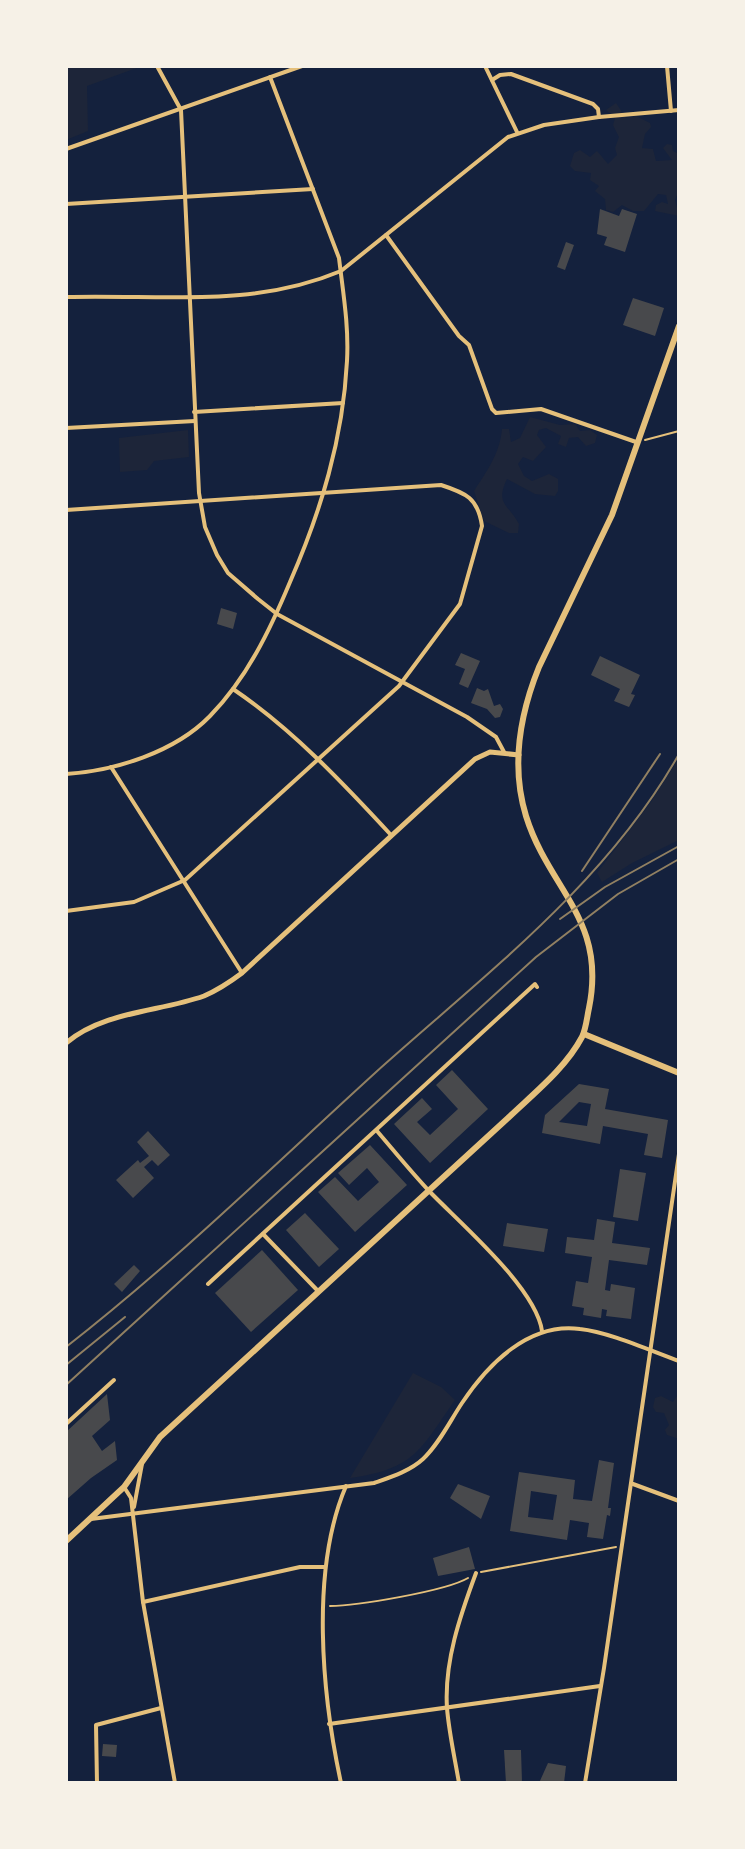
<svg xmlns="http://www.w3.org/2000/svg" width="745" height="1849" font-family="'Fira Sans',sans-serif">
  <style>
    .green { fill: #1d2539 }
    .building { fill: #48494c; fill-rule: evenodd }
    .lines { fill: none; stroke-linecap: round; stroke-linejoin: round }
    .path { stroke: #e5c07b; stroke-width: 2 }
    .minor { stroke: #e5c07b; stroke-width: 4 }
    .tertiary { stroke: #e5c07b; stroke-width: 5 }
    .secondary { stroke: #e5c07b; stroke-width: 6 }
    .rail { stroke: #918062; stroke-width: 2 }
  </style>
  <rect width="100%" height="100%" fill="#14213d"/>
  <!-- green -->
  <g class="green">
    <polygon points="66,66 142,66 87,86 88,131 66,140"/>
    <polygon points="616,103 626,118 636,116 650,123 651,127 645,134 642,148 653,149 656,161 672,160 663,148 667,144 672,145 673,151 679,154 679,190 675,200 679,216 655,211 656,205 662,202 668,204 666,195 658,194 644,211 633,211 622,205 613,212 606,210 605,199 595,191 599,186 590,180 591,173 575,171 570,166 574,153 580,150 590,157 597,151 608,164 617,155 615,148 619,137 613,125 615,118 606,110"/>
    <path d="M530 417 560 425 575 424 580 431 590 430 597 435 595 443 586 446 578 437 569 438 566 447 558 444 561 436 546 428 539 430 537 435 546 447 533 461 523 457 518 464 524 476 532 481 549 474 558 479V491L555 496 535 494 507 479C495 504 508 504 519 524L518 533H509L484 521 474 491C487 471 500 453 502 429H509L511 442 520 438Z"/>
    <polygon points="188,430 189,457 154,461 147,470 120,472 119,438"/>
    <polygon points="679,758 679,840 632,863 602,882 597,873 651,802"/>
    <path d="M413 1373 441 1387 455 1400C420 1450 415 1469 350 1478Z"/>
    <polygon points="679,1393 679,1439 667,1435 665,1430 669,1425 664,1413 656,1412 653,1407 655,1398 661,1396 673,1402"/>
  </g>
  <!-- building -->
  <g class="building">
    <polygon points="600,209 619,216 622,209 637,214 625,252 604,245 607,237 597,234"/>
    <polygon points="566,242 574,245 565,270 557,267"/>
    <polygon points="633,298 664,308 655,336 623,325"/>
    <polygon points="221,608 237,613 233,629 217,624"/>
    <polygon points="461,653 480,661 468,688 459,684 465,669 455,665"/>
    <polygon points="600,656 640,675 631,694 635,695 629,707 614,701 620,689 591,675"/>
    <polygon points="477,688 484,691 488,689 494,706 500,704 503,709 500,717 495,718 487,709 471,703"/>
    <polygon points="452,1070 488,1109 430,1163 394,1124 422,1098 432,1109 417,1122 430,1135 458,1109 436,1085"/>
    <path d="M579 1084 609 1089 605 1109 668 1120 662 1158 644 1155 648 1134 603 1126 600 1144 542 1133 545 1115ZM579 1102 591 1104 587 1126 559 1122Z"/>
    <polygon points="148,1131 170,1155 158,1166 152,1160 144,1167 154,1178 133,1198 116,1180 138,1160 140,1163 149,1156 137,1142"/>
    <polygon points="370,1145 407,1185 355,1232 318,1192 335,1177 358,1201 379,1182 367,1168 349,1185 338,1173"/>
    <polygon points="620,1169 646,1173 638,1221 613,1217"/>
    <polygon points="305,1213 339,1249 319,1267 286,1230"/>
    <polygon points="597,1219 615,1222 612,1243 650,1248 647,1265 609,1260 605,1290 610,1291 611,1284 635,1288 631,1319 606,1316 607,1310 602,1309 601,1318 583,1315 584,1308 572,1306 576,1281 588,1283 592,1257 565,1253 567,1237 594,1240"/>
    <polygon points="507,1223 548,1229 544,1252 503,1246"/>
    <polygon points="262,1250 298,1290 251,1332 215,1293"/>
    <polygon points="134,1265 140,1271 122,1292 114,1284"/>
    <polygon points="107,1394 110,1420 92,1436 102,1451 115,1441 117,1460 91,1478 66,1500 66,1432"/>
    <path d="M599 1460 614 1463 608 1508H611L610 1516 607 1515 603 1539 587 1537 589 1523 570 1520 567 1540 510 1531 519 1472 575 1480 573 1499 592 1501ZM531 1491 557 1495 553 1520 528 1517Z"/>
    <polygon points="458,1484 490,1496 481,1519 450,1498"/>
    <polygon points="469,1547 475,1569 438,1576 433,1558"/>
    <polygon points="103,1744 117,1745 116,1757 102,1756"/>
    <polygon points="504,1750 521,1750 522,1783 506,1783"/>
    <polygon points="548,1763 566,1766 564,1783 539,1783"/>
  </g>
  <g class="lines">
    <!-- path -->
    <g class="path">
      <polyline points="645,440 679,431"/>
      <polyline points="481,1572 616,1547"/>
      <path d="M330 1606C356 1606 446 1591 468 1578"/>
    </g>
    <!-- minor -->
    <g class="minor">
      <polyline points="157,66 181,110 199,493 205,527 217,555 228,573 258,599 277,614 467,717 496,737 504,752"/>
      <polyline points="485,66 517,132"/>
      <polyline points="667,66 671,111"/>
      <polyline points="492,80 500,75 511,74 593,104 598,109 599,117"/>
      <polyline points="66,149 302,66"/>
      <polyline points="66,204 313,189"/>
      <polyline points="386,235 459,336 469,345 492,409 496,413 541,409 636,442"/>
      <path d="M66 297C161 294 250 309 341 271L508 137 544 125 599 117 679 110"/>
      <polyline points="194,412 343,403"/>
      <polyline points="66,428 195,421"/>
      <path d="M66 510 441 485C466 493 478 498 482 526L460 604 399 686 185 880 134 902 66 911"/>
      <path d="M233 689C292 729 343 783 391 835"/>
      <polyline points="111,767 242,973"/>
      <path d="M66 774C115 771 175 752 210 716 247 678 270 630 290 582 321 511 343 439 347 361 349 326 343 292 339 258L270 77"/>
      <path d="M377 1131C395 1152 412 1173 430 1192 461 1224 536 1288 542 1331"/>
      <polyline points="263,1234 318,1291"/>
      <polyline points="208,1284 535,984 537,987"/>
      <polyline points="66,1424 114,1380"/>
      <polyline points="633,1484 679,1501"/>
      <polyline points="124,1487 131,1498 143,1602 175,1783"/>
      <polyline points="134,1507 142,1464"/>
      <path d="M91 1519 374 1483C391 1477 410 1471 423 1459 439 1444 450 1421 462 1403 488 1364 529 1322 580 1329 609 1332 651 1351 679 1361"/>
      <polyline points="143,1602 300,1567 325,1567"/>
      <polyline points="329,1724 600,1686"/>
      <polyline points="97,1783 96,1725 161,1708"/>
      <path d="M341 1783C322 1695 310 1570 346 1486"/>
      <path d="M459 1783C455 1759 449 1733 447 1708 444 1662 460 1616 476 1573"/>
      <polyline points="585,1783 604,1668 679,1154"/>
    </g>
    <!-- tertiary -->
    <path class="tertiary" d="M66 1043C104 1011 159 1012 204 996 218 990 230 982 242 973L475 759 490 752 519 755"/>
    <!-- secondary -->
    <g class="secondary">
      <polyline points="584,1034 679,1073"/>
      <path d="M66 1541 124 1487 160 1437 508 1118C533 1094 565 1069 582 1037 586 1029 587 1017 589 1008 607 919 549 890 526 816 511 767 520 714 539 667L612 515 679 326"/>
    </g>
    <!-- rail -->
    <g class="rail">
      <polyline points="582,871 660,754"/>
      <polyline points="560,919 605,887 679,846"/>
      <path d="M66 1347C175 1262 273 1166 375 1073 484 975 606 884 679 754"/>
      <polyline points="66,1365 125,1317"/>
      <polyline points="66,1385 536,957 618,894 679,859"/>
    </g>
  </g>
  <!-- border -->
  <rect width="745" height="1849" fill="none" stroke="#f6f1e7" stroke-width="136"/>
</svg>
